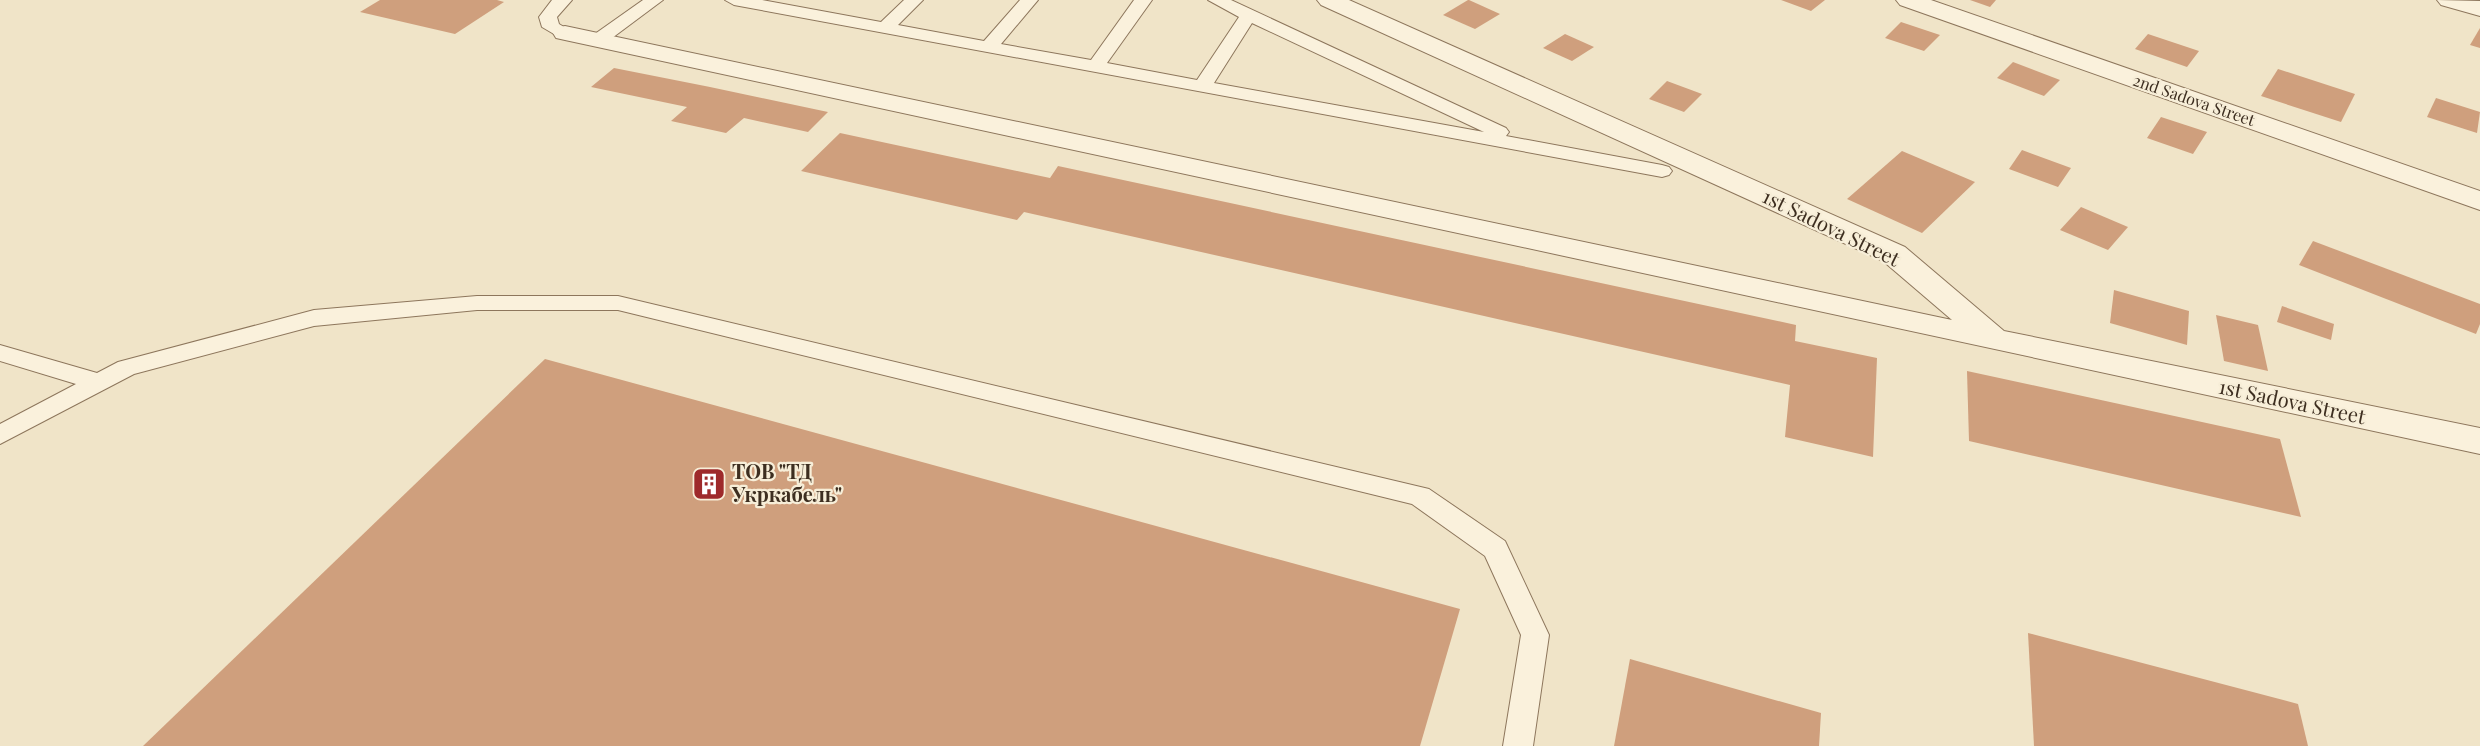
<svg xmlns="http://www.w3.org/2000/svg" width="2480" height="746" font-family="'Playfair Display',serif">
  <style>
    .building { fill: #cf9f7d }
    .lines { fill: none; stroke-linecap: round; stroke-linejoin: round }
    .lane-casing { stroke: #8d765c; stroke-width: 2 }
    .street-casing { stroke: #8d765c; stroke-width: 2 }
    .lane { fill: #faf1dc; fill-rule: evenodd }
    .street { fill: #faf1dc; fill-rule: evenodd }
    .labels { text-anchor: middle; stroke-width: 4.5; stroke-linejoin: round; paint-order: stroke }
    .far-street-label { font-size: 16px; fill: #3d2e20; stroke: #f7eed8 }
    .street-label { font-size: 20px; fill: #3d2e20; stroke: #f7eed8 }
    .poi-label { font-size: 20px; font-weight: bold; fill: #3d2e20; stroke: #f7eed8; text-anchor: start }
  </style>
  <rect width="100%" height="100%" fill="#f0e4c8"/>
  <!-- building -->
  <g class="building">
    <polygon points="380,0 497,0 504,2 455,34 360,12"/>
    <polygon points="1468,0 1469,0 1500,14 1475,29 1443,15"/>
    <polygon points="1781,0 1825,0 1811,11"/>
    <polygon points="1970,0 1996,0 1990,7"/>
    <polygon points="1901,22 1940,35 1924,51 1885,38"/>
    <polygon points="2480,28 2480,48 2470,45"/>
    <polygon points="1565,34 1594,47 1572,61 1543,48"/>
    <polygon points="2148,34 2199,51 2187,67 2135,49"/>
    <polygon points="2013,62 2060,80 2044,96 1997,78"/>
    <polygon points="614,68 710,87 828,112 808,132 744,118 726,133 671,121 687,107 591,87"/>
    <polygon points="2278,69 2355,94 2341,122 2261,96"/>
    <polygon points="1667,81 1702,94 1684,112 1649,99"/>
    <polygon points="2436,98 2480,112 2477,133 2427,117"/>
    <polygon points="2161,117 2207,132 2193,154 2147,138"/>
    <polygon points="840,133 1050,178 1058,166 1796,325 1795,341 1877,358 1873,457 1785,437 1790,385 1024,212 1017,220 801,171"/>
    <polygon points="2022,150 2071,168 2058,187 2009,169"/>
    <polygon points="1902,151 1975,182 1922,233 1847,199"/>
    <polygon points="2081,207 2128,227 2108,250 2060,230"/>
    <polygon points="2313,241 2480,304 2480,324 2476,334 2299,265"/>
    <polygon points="2114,290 2189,311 2187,345 2110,323"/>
    <polygon points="2282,306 2334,324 2331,340 2277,322"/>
    <polygon points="2216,315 2258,325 2268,371 2224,361"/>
    <polygon points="545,359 1460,609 1420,746 143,746"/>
    <polygon points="1967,371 2280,439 2301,517 1969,441"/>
    <polygon points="2028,633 2298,704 2308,746 2034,746"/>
    <polygon points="1630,659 1821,713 1819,746 1614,746"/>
  </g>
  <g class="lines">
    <defs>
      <g id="lane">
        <polygon points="552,0 572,0 557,17 559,24 574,33 571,37 559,37 542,27 539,17"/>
        <polygon points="643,0 663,0 604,44 592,44 589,40 592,36"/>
        <path d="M725 0H762L881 22 904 0H923L898 25 984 41 1020 0H1038L1001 44 1091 60 1134 0H1152L1107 63 1197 80 1239 17 1208 0H1231L1506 128 1509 132 1506 136 1662 165 1669 167 1672 171 1669 175 1662 177 734 5ZM1252 23 1484 132 1214 83Z"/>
        <polygon points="477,296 618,296 1429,489 1505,541 1549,635 1533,746 1503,746 1521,635 1485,556 1412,504 618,310 477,310 314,326 134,374 0,444 0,424 76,384 0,361 0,345 97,373 118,362 314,310"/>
      </g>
      <g id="street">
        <polygon points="1317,0 1349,0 1905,247 2004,331 2480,428 2480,454 565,40 556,38 553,33 556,28 565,26 1952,320 1883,261 1321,5"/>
        <polygon points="1896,0 1931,0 2480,191 2480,210 1900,5"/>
        <polygon points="2437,0 2480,1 2480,16 2441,5"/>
      </g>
    </defs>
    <!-- lane casing -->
    <use href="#lane" class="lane-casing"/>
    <!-- street casing -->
    <use href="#street" class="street-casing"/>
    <!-- lane -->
    <use href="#lane" class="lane"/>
    <!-- street -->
    <use href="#street" class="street"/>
  </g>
  <!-- icons -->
  <defs>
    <symbol id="building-square" viewBox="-11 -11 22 22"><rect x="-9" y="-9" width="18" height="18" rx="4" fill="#9e2a2b" stroke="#f7eed8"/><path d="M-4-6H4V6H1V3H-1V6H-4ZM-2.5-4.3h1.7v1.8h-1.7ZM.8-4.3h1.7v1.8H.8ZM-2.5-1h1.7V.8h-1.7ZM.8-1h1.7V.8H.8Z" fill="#fff"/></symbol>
  </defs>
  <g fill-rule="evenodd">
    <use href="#building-square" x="690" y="465" width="38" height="38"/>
  </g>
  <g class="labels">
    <!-- far-street labels -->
    <g class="far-street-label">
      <text transform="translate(2194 100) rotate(19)" y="6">2nd Sadova Street</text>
    </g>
    <!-- street labels -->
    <g class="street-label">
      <text transform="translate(1831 228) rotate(26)" y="7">1st Sadova Street</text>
      <text transform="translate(2292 402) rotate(12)" y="7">1st Sadova Street</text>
    </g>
    <!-- poi labels -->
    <g class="poi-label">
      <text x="732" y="479">ТОВ "ТД<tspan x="732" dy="23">Укркабель"</tspan></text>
    </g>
  </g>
</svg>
